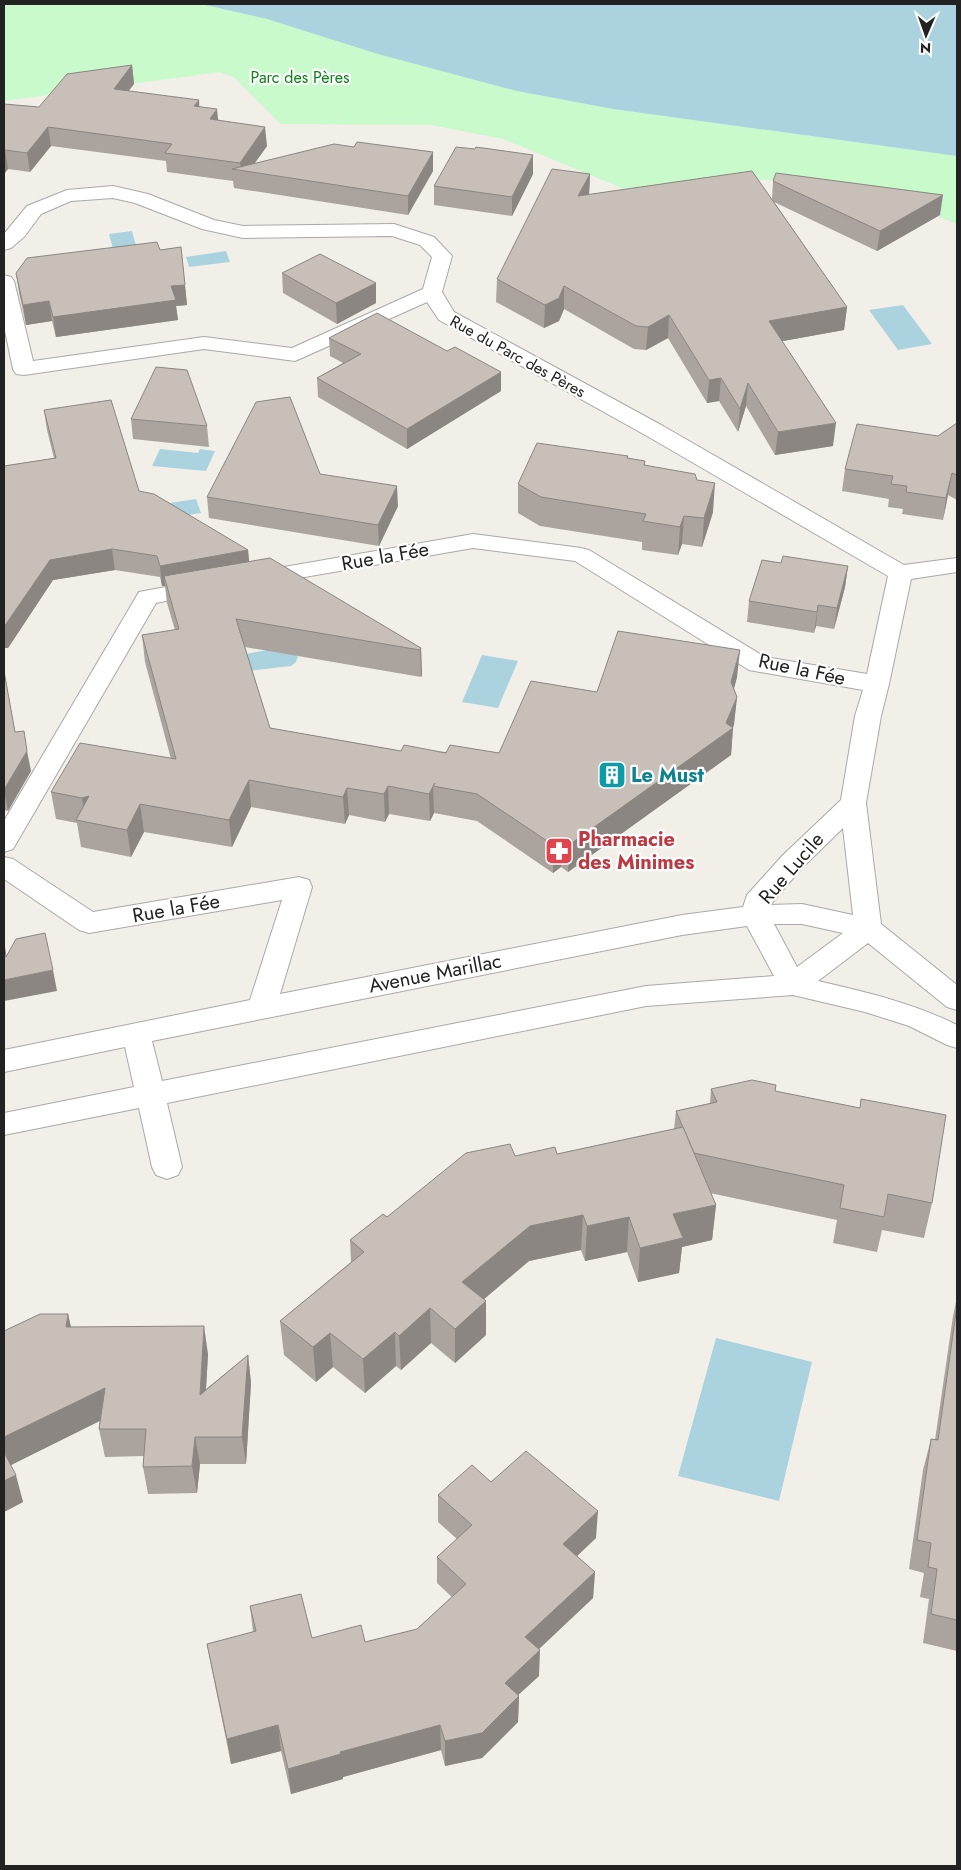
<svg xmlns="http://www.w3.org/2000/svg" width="961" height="1870" font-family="Jost,sans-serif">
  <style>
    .park { fill: #c8facc }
    .water { fill: #aad3df }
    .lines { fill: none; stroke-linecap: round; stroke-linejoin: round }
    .minor-casing { stroke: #a9a9a9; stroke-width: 2 }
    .minor { fill: #fff; fill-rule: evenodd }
    .wall { fill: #aba49e }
    .shaded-wall { fill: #8b8681 }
    .building { fill: #c7bfb8; stroke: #8b8681 }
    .labels { text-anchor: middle; stroke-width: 4.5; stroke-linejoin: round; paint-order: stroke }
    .far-park-label { font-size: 16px; fill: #0c8416; stroke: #fff }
    .far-street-label { font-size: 16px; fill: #222; stroke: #fff }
    .street-label { font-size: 20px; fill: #222; stroke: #fff }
    .culture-label { font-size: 20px; font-weight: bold; fill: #0d838f; stroke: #fff; text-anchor: start }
    .health-label { font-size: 20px; font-weight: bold; fill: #be3a42; stroke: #fff; text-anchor: start }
  </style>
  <rect width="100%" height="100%" fill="#f2efe9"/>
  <!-- park -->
  <polygon class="park" points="4,4 201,4 267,19 517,91 613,109 957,156 957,224 868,188 726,177 634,193 503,139 431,125 281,124 235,78 220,72 4,101"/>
  <!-- water -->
  <g class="water">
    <polygon points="201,4 957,4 957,156 613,109 517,91 378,54 267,19"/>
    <polygon points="132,231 139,257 114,253 109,234"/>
    <polygon points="226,251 230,262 189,267 186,257"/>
    <polygon points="903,305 932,344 898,350 869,310"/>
    <polygon points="160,449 198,453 200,449 215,451 206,471 152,466"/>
    <polygon points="196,499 201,513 147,521 143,507"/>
    <polygon points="283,647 298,656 296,662 291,666 247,671 246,654"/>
    <polygon points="482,655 518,661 498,708 462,702"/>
    <polygon points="716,1338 812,1362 779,1501 678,1476"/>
  </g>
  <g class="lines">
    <defs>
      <g id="minor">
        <path d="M113 186 148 194 214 220 243 226 394 224 434 237 452 256 442 292 454 312 663 426 904 565 957 558V572L911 579 889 684 881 716 866 803 881 924 957 985V1010L947 1007 868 943 818 981C866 992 913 1003 957 1025V1048L947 1045 909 1026 865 1012 793 995 646 1006 167 1103 182 1167 178 1175 167 1179 156 1175 152 1167 139 1108 4 1135V1113L134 1087 125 1047 4 1072V1050L250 1000 282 900 89 933 79 930 4 879V857L13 859 93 912 299 877 309 880 312 887 280 994 682 915 743 907 747 895 783 855 841 800 855 716 863 690 749 670 575 561 473 548 258 585 250 583 246 578 250 573 473 534 581 548 589 550 765 657 867 674 888 576 647 436 439 320 427 302 295 361 204 349 24 375 16 374 13 369 4 326V275L11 277 14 281 33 361 204 337 292 348 423 289 432 257 420 245 392 236 243 238 202 229 135 203 113 198 71 201 41 214 24 237 11 248 4 250V234L27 206 67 190ZM843 828 853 915 802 904 770 905 801 869ZM774 924H802L843 933 797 967ZM747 926 774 976 646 986 162 1081 152 1041 682 935Z"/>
        <polygon points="203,580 211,582 215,587 211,592 156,603 13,849 4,852 4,821 139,592"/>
      </g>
    </defs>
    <!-- minor casing -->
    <use href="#minor" class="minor-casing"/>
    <!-- minor -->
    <use href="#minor" class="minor"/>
  </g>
  <!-- wall -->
  <g class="wall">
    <polygon points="132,65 134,84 128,91 199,107 218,120 267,146 255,163 433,171 408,215 234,188 233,181 167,172 166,161 51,146 30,172 8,169 4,174 4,104 39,107"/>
    <polygon points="475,149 533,174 512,216 434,205 434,186"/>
    <polygon points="590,174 589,195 772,199 773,181 940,215 877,251 774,202 847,307 844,330 782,341 833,446 775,455 746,406 738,432 719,401 707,403 668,338 646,350 634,349 564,309 559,321 544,328 496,302 497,279"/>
    <polygon points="181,247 187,305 176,306 178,320 56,337 52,321 26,325 19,293 16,273"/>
    <polygon points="282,273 376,283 376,303 337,324 283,293"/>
    <polygon points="329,338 447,351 501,391 407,449 318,397 317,378 343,363 330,356"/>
    <polygon points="44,410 139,491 248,550 249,561 421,648 422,675 421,677 245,647 270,728 401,751 499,753 597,692 737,677 734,689 737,697 734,724 733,727 731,755 568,872 561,867 553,873 477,821 434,813 430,821 389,814 385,822 349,815 345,824 251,807 232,847 144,832 131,857 81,847 77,823 56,819 51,792 171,759 145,662 142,635 175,630 167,603 165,586 162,586 160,577 115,570 53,580 8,648 4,648 4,466 54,458 47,430"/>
    <polygon points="131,419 207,426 209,447 133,439"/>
    <polygon points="957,423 957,500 948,495 943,520 902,514 903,509 888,507 889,499 842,491 845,469 938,436"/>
    <polygon points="627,458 645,461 645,466 697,480 713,512 702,547 682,544 678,555 642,550 642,542 540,526 518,513 518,484"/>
    <polygon points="320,474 398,506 379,546 209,518 207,497"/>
    <polygon points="781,563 848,566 845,587 834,629 816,626 814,633 747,622 749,601"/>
    <polygon points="4,671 15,732 31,771 8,811 4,810"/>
    <polygon points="776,1085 775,1091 932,1203 924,1238 882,1230 877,1252 833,1243 837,1220 710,1193 716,1205 712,1240 682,1247 679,1273 638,1282 627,1252 585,1261 581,1250 529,1261 484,1299 486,1301 486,1335 455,1363 431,1343 401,1370 396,1366 365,1393 333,1367 316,1382 284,1355 280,1321 351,1262 350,1240 387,1217 515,1156 557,1154 674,1129 676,1111 710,1103 711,1089"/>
    <polygon points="957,1297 957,1651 923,1643 929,1599 920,1597 924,1573 909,1569 923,1470 931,1439 935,1440 953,1316"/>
    <polygon points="68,1314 71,1327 208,1354 206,1389 248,1355 251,1383 246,1464 200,1464 197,1493 148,1494 143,1467 144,1456 105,1457 99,1429 100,1420 11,1465 23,1502 4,1512 4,1331"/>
    <polygon points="491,1482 596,1538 577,1556 595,1572 593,1598 539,1649 539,1676 518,1695 519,1696 518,1722 482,1758 445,1766 441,1750 343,1777 343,1779 291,1794 281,1751 231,1764 212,1670 207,1644 253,1632 250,1606 312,1638 365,1642 417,1629 452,1597 437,1583 437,1557 457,1539 438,1522 438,1495"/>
  </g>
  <!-- shaded-wall -->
  <g class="shaded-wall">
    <polygon points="132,65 134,84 116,108 114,89"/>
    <polygon points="199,100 200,119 194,106"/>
    <polygon points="217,109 219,128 210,119"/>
    <polygon points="48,127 51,146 30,172 27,153"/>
    <polygon points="265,127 267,146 249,171 241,170 240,163"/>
    <polygon points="5,150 8,169 4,174 4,151"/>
    <polygon points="433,152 433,171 408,215 408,196"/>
    <polygon points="533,155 533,174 512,216 512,197"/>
    <polygon points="590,174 589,196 578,196"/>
    <polygon points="943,195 940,215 877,251 880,231"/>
    <polygon points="376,283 376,303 337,324 336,303"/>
    <polygon points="185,285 187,305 176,306 178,320 56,337 53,317 171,286"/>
    <polygon points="564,286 564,309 559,321 544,328 545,305"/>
    <polygon points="49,301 52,321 26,325 23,305"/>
    <polygon points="847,307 844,330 767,344 769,321"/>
    <polygon points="669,315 668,338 646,350 648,327"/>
    <polygon points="501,372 501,391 407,449 407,429"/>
    <polygon points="721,378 719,401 707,403 709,380"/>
    <polygon points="748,383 746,406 738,432 740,409"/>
    <polygon points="836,423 833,446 775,455 778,432"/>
    <polygon points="952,473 948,495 943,520 946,498"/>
    <polygon points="715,483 713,512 702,547 704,518"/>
    <polygon points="397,486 398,506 379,546 378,525"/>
    <polygon points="684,516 682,544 678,555 680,527"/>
    <polygon points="112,549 115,570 53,580 8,648 4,648 4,627 50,560"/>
    <polygon points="248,550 250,571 164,576 165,586 162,586 160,566"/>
    <polygon points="848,566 845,587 834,629 837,608"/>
    <polygon points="818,605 816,626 814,633"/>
    <polygon points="421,648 422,675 421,677 420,650"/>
    <polygon points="740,650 737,677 728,710 731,682"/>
    <polygon points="737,697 734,724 733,728 731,755 568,872 569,845 726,723"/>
    <polygon points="27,751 31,771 8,811 4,790"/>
    <polygon points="249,780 251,807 232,847 229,820"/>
    <polygon points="388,786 389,814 385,822 384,794"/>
    <polygon points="433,786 434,813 430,821 429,794"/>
    <polygon points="347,788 349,815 345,824 343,797"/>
    <polygon points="89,796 86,822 82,798"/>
    <polygon points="140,804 144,832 131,857 127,830"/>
    <polygon points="562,840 561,867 553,873 553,845"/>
    <polygon points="53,970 57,991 4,1001 4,980"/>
    <polygon points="716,1205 712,1240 682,1247 679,1273 638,1282 640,1248 673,1214"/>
    <polygon points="583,1215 581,1250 529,1261 463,1317 462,1282 530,1226"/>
    <polygon points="629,1217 627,1252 585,1261 587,1226"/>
    <polygon points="486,1301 486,1335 455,1363 455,1329"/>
    <polygon points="430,1308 431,1343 401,1370 399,1336"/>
    <polygon points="68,1314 74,1342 66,1327"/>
    <polygon points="204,1326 208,1354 204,1422 200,1395"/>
    <polygon points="395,1332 396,1366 365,1393 363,1359"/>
    <polygon points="330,1333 333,1367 316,1382 313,1347"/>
    <polygon points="248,1355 251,1383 246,1464 242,1437"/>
    <polygon points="105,1388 110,1416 5,1468 4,1464 4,1437"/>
    <polygon points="195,1437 200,1464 197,1493 192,1466"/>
    <polygon points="16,1475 23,1502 4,1512 4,1481"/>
    <polygon points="598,1511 596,1538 561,1571 563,1544"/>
    <polygon points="595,1572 593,1598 524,1663 525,1637"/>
    <polygon points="540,1650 539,1676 504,1708 505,1683"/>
    <polygon points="519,1696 518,1722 482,1758 445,1766 445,1741"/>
    <polygon points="278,1725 281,1751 231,1764 227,1739"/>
    <polygon points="440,1725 441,1750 343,1777 343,1779 291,1794 288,1769 340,1752"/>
  </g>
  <!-- building -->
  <g class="building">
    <polygon points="132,65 114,89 199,100 194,106 217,109 210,119 265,127 240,163 165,153 172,144 48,127 27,153 5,150 4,151 4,104 39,107 67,74"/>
    <polygon points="357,142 433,152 408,196 232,169 334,144 354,147"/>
    <polygon points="456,147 475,149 476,147 533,155 512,197 434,186"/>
    <polygon points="552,169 590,174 578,196 752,171 847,307 769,321 836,423 778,432 748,383 740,409 721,378 709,380 669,315 648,327 636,326 564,286 559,298 545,305 497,279"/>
    <polygon points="776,173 943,195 880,231 773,181"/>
    <polygon points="157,242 160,250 181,247 185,285 171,286 176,300 53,317 49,301 23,305 16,273 27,258"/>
    <polygon points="320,254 376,283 336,303 282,273"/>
    <polygon points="377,313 447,351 455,347 501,372 407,429 317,378 361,354 329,338"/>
    <polygon points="156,367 187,370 207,426 131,419"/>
    <polygon points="290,397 320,474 397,486 378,525 207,497 256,402"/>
    <polygon points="111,400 139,491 154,494 248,550 160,566 157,556 112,549 50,560 4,627 4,466 56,458 44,410"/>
    <polygon points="957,423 957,475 952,473 946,498 906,492 907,486 891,484 893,476 845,469 857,424 938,436"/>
    <polygon points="537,443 628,456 627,458 645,461 644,465 695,474 697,480 715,483 704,518 684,516 680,527 643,521 646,514 541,497 518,484"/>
    <polygon points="783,556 848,566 837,608 818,605 817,612 749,601 762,560 781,563"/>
    <polygon points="270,558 421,648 420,650 236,619 270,728 401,751 404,745 446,753 450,745 499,753 531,681 597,692 618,631 740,650 731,682 737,697 726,723 733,728 569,845 562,840 553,845 477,794 433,786 435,783 429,794 388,786 384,794 347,788 343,797 249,780 229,820 140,804 127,830 76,820 89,796 82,798 51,792 80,743 176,759 142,635 179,629 164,576"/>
    <polygon points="4,671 15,732 24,731 27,751 4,790"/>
    <polygon points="45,933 53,970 4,980 4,943 6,957 16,939"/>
    <polygon points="752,1080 776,1085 775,1091 860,1108 861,1099 946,1115 932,1203 888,1194 884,1217 840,1208 844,1185 694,1153 676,1111 717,1102 711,1089"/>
    <polygon points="683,1127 716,1205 673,1214 683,1238 640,1248 629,1217 587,1226 583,1215 530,1226 462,1282 486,1301 455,1329 430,1308 399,1336 395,1332 363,1359 330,1333 313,1347 280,1321 364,1252 350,1240 383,1214 387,1217 466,1153 510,1144 515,1156 555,1147 557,1154"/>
    <polygon points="957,1306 957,1620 931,1614 937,1569 928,1567 931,1543 917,1540 931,1439 938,1440"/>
    <polygon points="40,1314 68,1314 66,1327 204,1326 200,1395 248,1355 242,1437 195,1437 192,1466 143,1467 146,1429 99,1429 105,1388 4,1437 4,1331"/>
    <polygon points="526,1451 598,1511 563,1544 595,1572 525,1637 540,1650 505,1683 519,1696 482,1733 445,1741 440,1725 340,1752 341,1754 288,1769 278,1725 227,1739 207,1644 256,1631 250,1606 301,1594 312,1638 361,1625 365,1642 417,1629 466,1584 437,1557 472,1525 438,1495 472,1465 491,1482"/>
    <polygon points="4,1452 16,1475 4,1481"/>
  </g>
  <!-- icons -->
  <defs>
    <symbol id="building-square" viewBox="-11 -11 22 22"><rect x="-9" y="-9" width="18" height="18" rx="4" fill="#0f9aa8" stroke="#fff"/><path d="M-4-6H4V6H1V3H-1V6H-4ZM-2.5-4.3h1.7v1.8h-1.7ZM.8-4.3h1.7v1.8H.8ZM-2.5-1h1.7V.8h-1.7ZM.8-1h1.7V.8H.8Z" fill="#fff"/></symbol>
    <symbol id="pharmacy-square" viewBox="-11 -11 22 22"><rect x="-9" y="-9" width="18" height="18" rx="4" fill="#e0444e" stroke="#fff"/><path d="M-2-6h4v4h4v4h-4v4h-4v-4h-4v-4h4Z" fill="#fff"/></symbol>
  </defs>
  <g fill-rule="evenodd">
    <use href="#building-square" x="596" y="759" width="32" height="32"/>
    <use href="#pharmacy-square" x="543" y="835" width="32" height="32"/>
  </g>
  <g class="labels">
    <!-- far-park labels -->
    <g class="far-park-label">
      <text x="300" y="83">Parc des Pères</text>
    </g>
    <!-- far-street labels -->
    <g class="far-street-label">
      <text transform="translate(518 356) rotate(29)" y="6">Rue du Parc des Pères</text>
    </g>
    <!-- street labels -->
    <g class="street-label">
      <text transform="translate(385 556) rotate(-10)" y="7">Rue la Fée</text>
      <text transform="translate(802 669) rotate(12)" y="7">Rue la Fée</text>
      <text transform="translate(791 868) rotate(-49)" y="7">Rue Lucile</text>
      <text transform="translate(176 908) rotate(-10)" y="7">Rue la Fée</text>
      <text transform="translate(435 973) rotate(-11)" y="7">Avenue Marillac</text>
    </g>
    <!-- culture labels -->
    <g class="culture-label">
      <text x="631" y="782">Le Must</text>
    </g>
    <!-- health labels -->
    <g class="health-label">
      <text x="578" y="846">Pharmacie<tspan x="578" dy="23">des Minimes</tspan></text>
    </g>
  </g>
  <!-- border -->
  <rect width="961" height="1870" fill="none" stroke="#222222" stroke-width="10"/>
  <!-- north arrow -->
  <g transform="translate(926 35) rotate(182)" stroke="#ffffff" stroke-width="4" paint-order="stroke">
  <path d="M0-4L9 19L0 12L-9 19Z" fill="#222222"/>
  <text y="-8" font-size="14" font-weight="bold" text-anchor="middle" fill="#222222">N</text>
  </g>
</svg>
